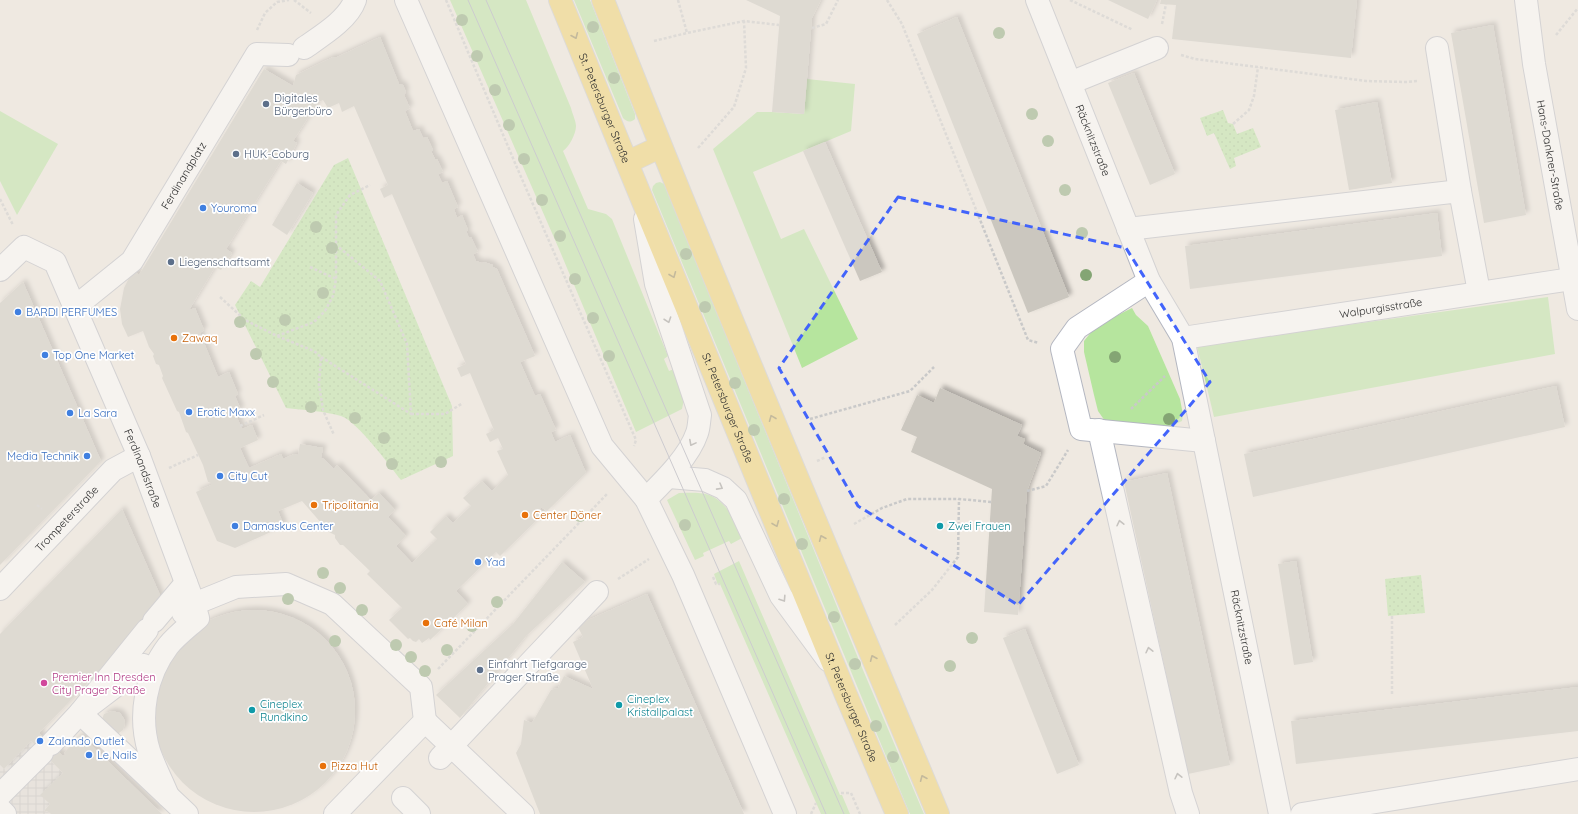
<svg xmlns="http://www.w3.org/2000/svg" width="1578" height="814" font-family="Quicksand,sans-serif">
  <style>
    .grass { fill: #b6e59e }
    .park { fill: url(#park-dots) }
    .plaza { fill: url(#plaza-grid) }
    .building { fill: #cbc7bf; fill-rule: evenodd; filter: url(#shadow) }
    .lines { fill: none; stroke-linecap: round; stroke-linejoin: round }
    .minor-casing { stroke: #b4b7c1; stroke-width: 24 }
    .major-casing { stroke: #c9c9c9; stroke-width: 24 }
    .path { stroke: #c9c9c9; stroke-width: 2.5; stroke-dasharray: 3 2; stroke-linecap: butt }
    .minor { stroke: #fff; stroke-width: 22 }
    .major { stroke: #f2d163; stroke-width: 22 }
    .tram { stroke: #a3a6b8; stroke-width: 1 }
    .tree { fill: #84a574 }
    .oneway { stroke: #908048 }
    .oneway2 { stroke: #969696 }
    .marked { fill: none; stroke: #4264fb; stroke-width: 3; stroke-dasharray: 8 5; stroke-linejoin: round }
    .service-dot { fill: #5c6f8a; stroke: #fff; stroke-width: 1.5 }
    .shop-dot { fill: #3f7fe0; stroke: #fff; stroke-width: 1.5 }
    .food-dot { fill: #e8710a; stroke: #fff; stroke-width: 1.5 }
    .culture-dot { fill: #0f9aa8; stroke: #fff; stroke-width: 1.5 }
    .hotel-dot { fill: #d1479c; stroke: #fff; stroke-width: 1.5 }
    .labels { text-anchor: middle; stroke-width: 3.5; stroke-linejoin: round; paint-order: stroke }
    .service-label { font-size: 11px; fill: #4e5e75; stroke: #fff; text-anchor: start }
    .street-label { font-size: 11px; fill: #2e2e2e; stroke: #fff }
    .shop-label { font-size: 11px; fill: #366cbe; stroke: #fff; text-anchor: start }
    .food-label { font-size: 11px; fill: #c56008; stroke: #fff; text-anchor: start }
    .culture-label { font-size: 11px; fill: #0d838f; stroke: #fff; text-anchor: start }
    .hotel-label { font-size: 11px; fill: #b23c85; stroke: #fff; text-anchor: start }
  </style>
  <defs>
    <pattern id="park-dots" width="8" height="8" patternUnits="userSpaceOnUse"><rect width="8" height="8" fill="#b6e59e"/><path d="M2 2h.1M6 6h.1" fill="none" stroke="#9dc588" stroke-width="1.8" stroke-linecap="round"/></pattern>
    <pattern id="plaza-grid" width="8" height="8" patternUnits="userSpaceOnUse"><rect width="8" height="8" fill="#dfdcd8"/><path d="M0 4h8M4 0v8" fill="none" stroke="#c0bdba"/></pattern>
    <filter id="shadow"><feDropShadow dx="3.5" dy="-3.5" stdDeviation="2" flood-color="#0004"/></filter>
  </defs>
  <rect width="100%" height="100%" fill="#efe9e1"/>
  <!-- grass -->
  <g class="grass">
    <path d="M450 0H526L571 108C572 113 576 121 576 126 576 134 569 147 563 151L588 209 606 214 612 219 668 356 664 359 669 371 674 369 684 399 682 409 636 432 559 249Z"/>
    <path d="M574 0H590L635 114V119C630 123 627 122 623 118Z"/>
    <polygon points="807,79 855,84 851,131 753,172 781,239 804,229 858,339 802,368 713,149 757,112 772,112 804,114"/>
    <polygon points="0,111 58,144 17,215 0,181"/>
    <polygon points="660,182 664,184 863,670 924,814 910,814 907,807 652,190 653,186 656,183"/>
    <polygon points="1548,297 1555,354 1214,417 1197,346"/>
    <polygon points="1132,308 1136,315 1148,326 1180,399 1183,415 1182,421 1163,430 1105,421 1098,411 1094,395 1084,352 1084,341 1096,326"/>
    <path d="M679 493C689 493 700 492 709 495 726 501 737 523 744 537L731 544 729 541 703 553 704 556 695 560 667 500Z"/>
    <polygon points="739,561 840,795 842,795 850,814 821,814 720,584 718,585 714,574"/>
  </g>
  <!-- park -->
  <g class="park">
    <polygon points="1223,110 1228,123 1233,124 1237,134 1253,128 1261,147 1234,158 1236,166 1230,169 1214,133 1207,136 1200,118"/>
    <path d="M348 158 452 406 453 456 401 480C389 465 358 422 341 416 323 411 304 410 286 408L235 305 251 281 260 287 334 165Z"/>
    <polygon points="1421,575 1425,613 1388,616 1385,579"/>
  </g>
  <!-- plaza -->
  <polygon class="plaza" points="31,741 63,773 41,795 50,804 44,811 46,812 47,811 51,814 0,814 0,765 4,769"/>
  <!-- building -->
  <g class="building">
    <polygon points="746,0 821,0 812,18 804,114 772,112 780,16"/>
    <polygon points="1108,0 1157,0 1148,19"/>
    <polygon points="1161,0 1357,0 1351,58 1172,39 1176,5 1160,4"/>
    <polygon points="957,17 1069,297 1028,313 917,34"/>
    <polygon points="1493,25 1526,215 1484,223 1451,33"/>
    <path d="M380 37 399 84 403 85 406 92 404 95 410 108 405 111 413 131 419 129 423 138 427 137 433 150 431 151 435 159H437L443 172 438 174 442 183 447 181 458 207 454 209 457 218 462 215 468 230 466 231 469 238 471 237 478 252 473 254 476 261 482 263 484 262 493 265V267L497 269 535 356 520 362 535 396 540 394 556 430 551 432 555 442 570 435 586 473 547 511 541 507 540 509 544 513 500 556 496 552 456 591 468 604 430 640 429 638 422 643 419 639 416 642 413 641 410 638 408 639 389 620 402 608 367 574 370 571 343 545H340L335 538V535L329 532 302 501 278 511 284 526 235 548 217 541 196 492 211 485V483L208 482 203 465 188 433 186 432 179 412 177 411 162 378 163 376 159 365 156 364 153 356 154 354 149 347 143 331 128 337 122 324 120 309 124 288 133 270 139 275 264 69 293 86 296 75 333 57 335 58ZM323 100 328 108 339 103 342 112 354 106 388 185 380 189 384 198 392 194 466 364 457 368 461 377 470 373 494 430 486 434 490 442 498 438 503 449 497 451 508 475 492 491 482 481 463 498 471 506 453 523 446 516 430 532 437 539 412 563 396 546 406 536 388 517 395 510 379 493 371 500 337 465 334 469 324 459 321 458 323 448 300 444 298 455 294 454 283 459 281 454 249 468 240 448 258 440 252 425 242 429 235 413 241 410 235 396 238 394 229 372 218 377 200 333 204 330 195 308 189 310 215 267 221 270 232 253 226 249 281 161 286 164 297 143 293 141 318 102Z"/>
    <polygon points="1134,73 1175,174 1150,185 1108,83"/>
    <polygon points="1377,102 1392,183 1349,190 1335,110"/>
    <polygon points="825,142 882,272 860,281 803,151"/>
    <polygon points="297,183 313,193 287,235 272,225"/>
    <polygon points="1437,213 1442,256 1190,289 1185,246"/>
    <polygon points="23,282 101,461 0,565 0,303"/>
    <polygon points="1556,386 1565,427 1253,497 1244,454"/>
    <polygon points="940,388 1022,425 1017,436 1025,439 1023,444 1041,453 1027,491 1018,615 984,612 992,489 911,452 917,437 901,430 917,395 934,403"/>
    <polygon points="1167,473 1230,765 1188,774 1124,482"/>
    <polygon points="122,509 164,604 39,733 63,756 66,754 64,753 81,735 162,814 51,814 47,811 45,812 44,811 50,804 40,795 63,773 31,741 4,769 0,765 0,634"/>
    <polygon points="1296,561 1313,662 1294,665 1278,564"/>
    <polygon points="562,562 585,582 526,636 460,718 436,695 513,624"/>
    <polygon points="647,594 744,814 540,814 516,753 521,744 524,720 532,723 551,690 558,688 564,676 593,689 573,642 583,637 577,625"/>
    <circle cx="254" cy="711" r="101"/>
    <polygon points="1025,629 1079,765 1057,774 1003,638"/>
    <polygon points="1578,687 1578,731 1296,764 1291,721"/>
    <polygon points="112,711 120,713 124,719 125,723 123,730 116,735 101,722 104,714"/>
  </g>
  <g class="lines">
    <defs>
      <g id="minor">
        <polyline points="406,0 602,446 646,499 683,575 785,814"/>
        <path id="s1" d="M1037 0 1149 281 1183 338 1280 814"/>
        <path id="s2" d="M1526 0 1534 64 1578 309"/>
        <path d="M304 48C321 36 348 20 355 0"/>
        <polyline points="1437,48 1460,191"/>
        <polyline points="1070,83 1157,48"/>
        <path d="M645 219 656 284 700 415C699 421 699 428 697 433 689 457 663 482 646 499"/>
        <polyline points="1128,229 1460,191 1479,292"/>
        <path id="s3" d="M0 270 24 247 55 262 139 456 194 604 198 618C188 627 177 635 168 646 146 675 138 715 149 751 154 766 162 781 168 796"/>
        <polyline points="1149,281 1077,328 1062,349 1081,429 1204,441"/>
        <path id="s4" d="M75 307 132 261 257 54 288 55"/>
        <path id="s5" d="M1183 338 1578 278"/>
        <polyline points="1099,430 1181,793 1188,814"/>
        <polyline points="669,477 705,480 723,488 736,500 781,596 828,660"/>
        <path id="s6" d="M0 589 113 470 139 456"/>
        <polyline points="183,613 194,604 236,587 286,584 332,604 421,687 425,721 335,814"/>
        <polyline points="154,621 186,583"/>
        <polyline points="147,630 80,713 187,814"/>
        <polyline points="425,721 523,814"/>
        <polyline points="51,744 80,713 143,665"/>
        <polyline points="440,758 597,592"/>
        <polyline points="0,795 42,753"/>
        <polyline points="403,798 419,814"/>
        <polyline points="0,809 5,814"/>
        <polyline points="1302,814 1578,769"/>
      </g>
      <g id="major">
        <path id="s7" d="M560 0 846 695 897 814"/>
        <path d="M603 0C710 273 825 543 938 814"/>
        <polyline points="628,162 660,147"/>
      </g>
    </defs>
    <!-- minor casing -->
    <use href="#minor" class="minor-casing"/>
    <!-- major casing -->
    <use href="#major" class="major-casing"/>
    <!-- path -->
    <g class="path">
      <polyline points="294,0 311,13"/>
      <polyline points="446,0 518,170 636,440 634,446"/>
      <polyline points="678,0 687,33"/>
      <polyline points="887,0 902,24 1028,340 1039,343"/>
      <polyline points="1070,0 1133,30"/>
      <polyline points="1162,24 1166,4"/>
      <polyline points="812,28 826,24 838,0"/>
      <polyline points="257,30 265,13 277,2 289,0"/>
      <polyline points="1556,35 1578,8"/>
      <polyline points="654,41 687,33 744,21 779,25"/>
      <polyline points="1181,55 1195,59 1366,81 1407,82 1418,81"/>
      <polyline points="1233,124 1249,110 1254,96 1258,67"/>
      <polyline points="698,148 734,107 746,68 744,21"/>
      <polyline points="0,199 13,225"/>
      <polyline points="310,267 336,279"/>
      <polyline points="220,297 245,320 277,336 314,351 321,357 319,384 323,410 334,435"/>
      <polyline points="277,336 314,322 325,311 333,296 336,279 336,215 350,195 370,185"/>
      <polyline points="321,357 411,414 407,344 380,281 336,245"/>
      <polyline points="1131,409 1165,376"/>
      <polyline points="411,414 445,414 463,403"/>
      <polyline points="810,419 910,391 934,367"/>
      <polyline points="240,426 264,415"/>
      <polyline points="817,461 826,457"/>
      <polyline points="169,468 198,455"/>
      <polyline points="1027,491 1046,486 1068,450"/>
      <polyline points="37,505 42,509"/>
      <polyline points="854,524 882,508 907,499 959,499 992,502"/>
      <polyline points="713,577 716,584 720,584"/>
      <polyline points="618,579 649,559"/>
      <polyline points="895,625 932,590 958,557 959,499"/>
      <polyline points="438,669 608,493"/>
      <polyline points="1392,694 1392,616"/>
      <polyline points="841,793 851,793 860,814"/>
      <polyline points="811,814 816,803"/>
    </g>
    <!-- minor -->
    <use href="#minor" class="minor"/>
    <!-- major -->
    <use href="#major" class="major"/>
    <!-- tram -->
    <g class="tram">
      <polyline points="468,0 826,814"/>
      <polyline points="486,0 844,814"/>
    </g>
  </g>
  <!-- trees -->
  <g class="tree">
    <circle cx="462" cy="20" r="6"/>
    <circle cx="593" cy="27" r="6"/>
    <circle cx="999" cy="33" r="6"/>
    <circle cx="477" cy="56" r="6"/>
    <circle cx="614" cy="78" r="6"/>
    <circle cx="495" cy="90" r="6"/>
    <circle cx="1032" cy="114" r="6"/>
    <circle cx="509" cy="125" r="6"/>
    <circle cx="1048" cy="141" r="6"/>
    <circle cx="524" cy="159" r="6"/>
    <circle cx="1065" cy="190" r="6"/>
    <circle cx="542" cy="200" r="6"/>
    <circle cx="316" cy="227" r="6"/>
    <circle cx="1082" cy="233" r="6"/>
    <circle cx="560" cy="236" r="6"/>
    <circle cx="332" cy="248" r="6"/>
    <circle cx="686" cy="254" r="6"/>
    <circle cx="1086" cy="275" r="6"/>
    <circle cx="575" cy="279" r="6"/>
    <circle cx="323" cy="293" r="6"/>
    <circle cx="705" cy="307" r="6"/>
    <circle cx="593" cy="318" r="6"/>
    <circle cx="285" cy="320" r="6"/>
    <circle cx="240" cy="322" r="6"/>
    <circle cx="256" cy="354" r="6"/>
    <circle cx="609" cy="356" r="6"/>
    <circle cx="1115" cy="357" r="6"/>
    <circle cx="273" cy="382" r="6"/>
    <circle cx="735" cy="383" r="6"/>
    <circle cx="311" cy="407" r="6"/>
    <circle cx="355" cy="418" r="6"/>
    <circle cx="1169" cy="419" r="6"/>
    <circle cx="754" cy="430" r="6"/>
    <circle cx="384" cy="438" r="6"/>
    <circle cx="441" cy="462" r="6"/>
    <circle cx="392" cy="464" r="6"/>
    <circle cx="784" cy="499" r="6"/>
    <circle cx="580" cy="516" r="6"/>
    <circle cx="685" cy="525" r="6"/>
    <circle cx="802" cy="544" r="6"/>
    <circle cx="323" cy="573" r="6"/>
    <circle cx="340" cy="588" r="6"/>
    <circle cx="288" cy="599" r="6"/>
    <circle cx="497" cy="602" r="6"/>
    <circle cx="362" cy="610" r="6"/>
    <circle cx="834" cy="617" r="6"/>
    <circle cx="472" cy="626" r="6"/>
    <circle cx="972" cy="638" r="6"/>
    <circle cx="335" cy="641" r="6"/>
    <circle cx="396" cy="645" r="6"/>
    <circle cx="447" cy="650" r="6"/>
    <circle cx="411" cy="657" r="6"/>
    <circle cx="855" cy="664" r="6"/>
    <circle cx="950" cy="666" r="6"/>
    <circle cx="425" cy="671" r="6"/>
    <circle cx="876" cy="726" r="6"/>
    <circle cx="893" cy="757" r="6"/>
  </g>
  <!-- one-way arrows -->
  <defs><path id="oneway-chevron" d="M-2-3.5L2.5 0L-2 3.5" fill="none" stroke-width="1.6" stroke-linecap="round" stroke-linejoin="round"/></defs>
  <g class="oneway">
    <use href="#oneway-chevron" transform="translate(575 36) rotate(67)"/>
    <use href="#oneway-chevron" transform="translate(673 275) rotate(68)"/>
    <use href="#oneway-chevron" transform="translate(772 418) rotate(-112)"/>
    <use href="#oneway-chevron" transform="translate(776 524) rotate(68)"/>
    <use href="#oneway-chevron" transform="translate(822 538) rotate(-113)"/>
    <use href="#oneway-chevron" transform="translate(873 658) rotate(-113)"/>
    <use href="#oneway-chevron" transform="translate(923 778) rotate(-113)"/>
  </g>
  <g class="oneway2">
    <use href="#oneway-chevron" transform="translate(668 320) rotate(71)"/>
    <use href="#oneway-chevron" transform="translate(692 443) rotate(118)"/>
    <use href="#oneway-chevron" transform="translate(720 487) rotate(29)"/>
    <use href="#oneway-chevron" transform="translate(1120 523) rotate(-103)"/>
    <use href="#oneway-chevron" transform="translate(783 599) rotate(57)"/>
    <use href="#oneway-chevron" transform="translate(1149 650) rotate(-103)"/>
    <use href="#oneway-chevron" transform="translate(1178 776) rotate(-103)"/>
  </g>
  <!-- marked area -->
  <path d="M0 0H1578V814H0ZM898 197 1126 248 1210 382 1018 605 858 506 779 368Z" fill="#efe9e1" fill-opacity=".55" fill-rule="evenodd"/>
  <path class="marked" d="M898 197 1126 248 1210 382 1018 605 858 506 779 368Z"/>
  <!-- markers -->
  <g class="service-dot">
    <circle cx="266" cy="104" r="4"/>
    <circle cx="236" cy="154" r="4"/>
    <circle cx="171" cy="262" r="4"/>
    <circle cx="480" cy="670" r="4"/>
  </g>
  <g class="shop-dot">
    <circle cx="203" cy="208" r="4"/>
    <circle cx="18" cy="312" r="4"/>
    <circle cx="45" cy="355" r="4"/>
    <circle cx="189" cy="412" r="4"/>
    <circle cx="70" cy="413" r="4"/>
    <circle cx="87" cy="456" r="4"/>
    <circle cx="220" cy="476" r="4"/>
    <circle cx="235" cy="526" r="4"/>
    <circle cx="478" cy="562" r="4"/>
    <circle cx="40" cy="741" r="4"/>
    <circle cx="89" cy="755" r="4"/>
  </g>
  <g class="food-dot">
    <circle cx="174" cy="338" r="4"/>
    <circle cx="314" cy="505" r="4"/>
    <circle cx="525" cy="515" r="4"/>
    <circle cx="426" cy="623" r="4"/>
    <circle cx="323" cy="766" r="4"/>
  </g>
  <g class="culture-dot">
    <circle cx="940" cy="526" r="4"/>
    <circle cx="619" cy="705" r="4"/>
    <circle cx="252" cy="710" r="4"/>
  </g>
  <circle class="hotel-dot" cx="44" cy="683" r="4"/>
  <g class="labels">
    <!-- service labels -->
    <g class="service-label">
      <text x="274" y="102">Digitales<tspan x="274" dy="13">Bürgerbüro</tspan></text>
      <text x="244" y="158">HUK-Coburg</text>
      <text x="179" y="266">Liegenschaftsamt</text>
      <text x="488" y="668">Einfahrt Tiefgarage<tspan x="488" dy="13">Prager Straße</tspan></text>
    </g>
    <!-- street labels -->
    <g class="street-label">
      <text dy="4" stroke="none"><textPath href="#s7" startOffset="117">St. Petersburger Straße</textPath></text>
      <text dy="4" stroke="none"><textPath href="#s1" startOffset="151">Räcknitzstraße</textPath></text>
      <text dy="4" stroke="none"><textPath href="#s2" startOffset="157">Hans-Dankner-Straße</textPath></text>
      <text dy="4" stroke="none"><textPath href="#s4" startOffset="173">Ferdinandplatz</textPath></text>
      <text dy="4" stroke="none"><textPath href="#s5" startOffset="200">Walpurgisstraße</textPath></text>
      <text dy="4" stroke="none"><textPath href="#s7" startOffset="441">St. Petersburger Straße</textPath></text>
      <text dy="4" stroke="none"><textPath href="#s3" startOffset="292">Ferdinandstraße</textPath></text>
      <text dy="4" stroke="none"><textPath href="#s6" startOffset="97">Trompeterstraße</textPath></text>
      <text dy="4" stroke="none"><textPath href="#s1" startOffset="664">Räcknitzstraße</textPath></text>
      <text dy="4" stroke="none"><textPath href="#s7" startOffset="765">St. Petersburger Straße</textPath></text>
    </g>
    <!-- shop labels -->
    <g class="shop-label">
      <text x="211" y="212">Youroma</text>
      <text x="26" y="316">BARDI PERFUMES</text>
      <text x="53" y="359">Top One Market</text>
      <text x="197" y="416">Erotic Maxx</text>
      <text x="78" y="417">La Sara</text>
      <text x="79" y="460" text-anchor="end">Media Technik</text>
      <text x="228" y="480">City Cut</text>
      <text x="243" y="530">Damaskus Center</text>
      <text x="486" y="566">Yad</text>
      <text x="48" y="745">Zalando Outlet</text>
      <text x="97" y="759">Le Nails</text>
    </g>
    <!-- food labels -->
    <g class="food-label">
      <text x="182" y="342">Zawaq</text>
      <text x="322" y="509">Tripolitania</text>
      <text x="533" y="519">Center Döner</text>
      <text x="434" y="627">Café Milan</text>
      <text x="331" y="770">Pizza Hut</text>
    </g>
    <!-- culture labels -->
    <g class="culture-label">
      <text x="948" y="530">Zwei Frauen</text>
      <text x="627" y="703">Cineplex<tspan x="627" dy="13">Kristallpalast</tspan></text>
      <text x="260" y="708">Cineplex<tspan x="260" dy="13">Rundkino</tspan></text>
    </g>
    <!-- hotel labels -->
    <g class="hotel-label">
      <text x="52" y="681">Premier Inn Dresden<tspan x="52" dy="13">City Prager Straße</tspan></text>
    </g>
  </g>
</svg>
